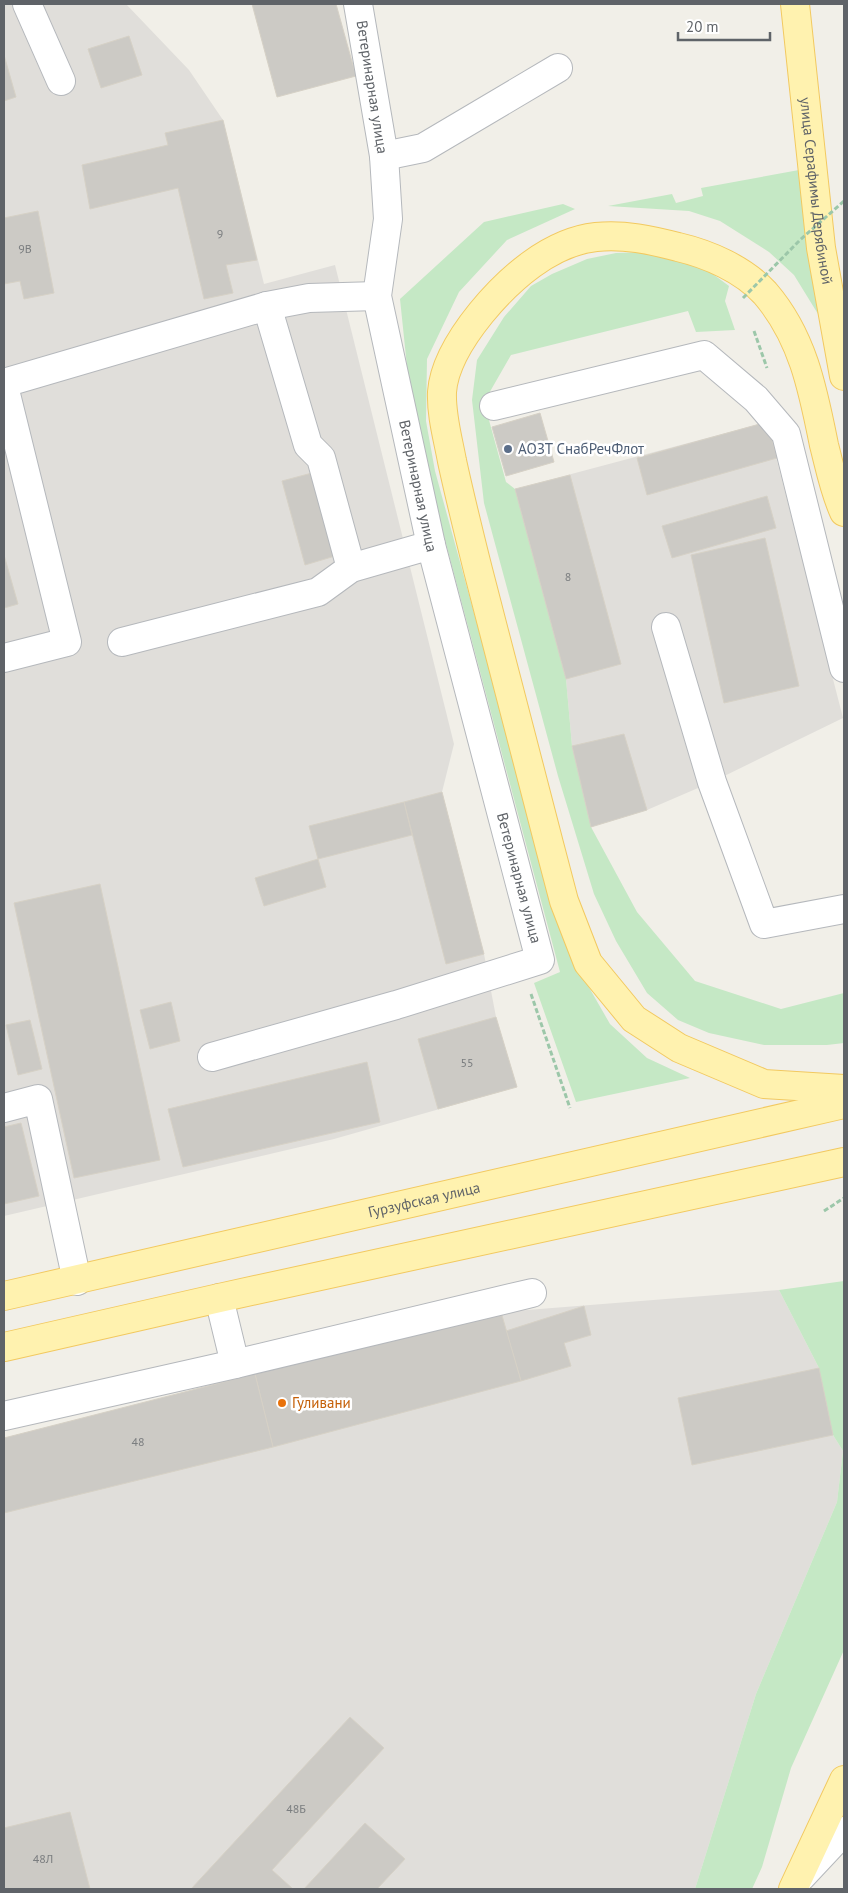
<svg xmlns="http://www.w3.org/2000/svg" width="848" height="1893" font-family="'PT Sans',sans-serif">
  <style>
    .industrial { fill: #e0deda }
    .green { fill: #c5e8c5 }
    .building { fill: #cccac5; stroke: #d6d1c6 }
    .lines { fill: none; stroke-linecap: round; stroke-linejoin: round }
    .minor-casing { stroke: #b5b8bc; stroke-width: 30 }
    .major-casing { stroke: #f2c960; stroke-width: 30 }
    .path { stroke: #9cc7a9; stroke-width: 3; stroke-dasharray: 5 2.5; stroke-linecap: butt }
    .minor { stroke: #fff; stroke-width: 28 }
    .major { stroke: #fff2af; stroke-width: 28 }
    .path-bridge { stroke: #9cc7a9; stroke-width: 3; stroke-dasharray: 5 2.5; stroke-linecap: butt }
    .service-dot { fill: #5c6f8a; stroke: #fff; stroke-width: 2 }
    .food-dot { fill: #e8710a; stroke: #fff; stroke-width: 2 }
    .labels { text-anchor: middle; stroke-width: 5; stroke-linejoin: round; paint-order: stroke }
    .number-label { font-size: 12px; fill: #7a7d7f }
    .street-label { font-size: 15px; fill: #5f6368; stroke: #fff }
    .service-label { font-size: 15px; fill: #4e5e75; stroke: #fff; text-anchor: start }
    .food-label { font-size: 15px; fill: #c56008; stroke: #fff; text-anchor: start }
  </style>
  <rect width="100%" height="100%" fill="#f1efe8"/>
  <!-- industrial -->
  <g class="industrial">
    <polygon points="4,4 126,4 189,70 223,120 264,284 335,265 454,744 442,792 484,954 496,1017 517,1087 334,1139 4,1216"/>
    <polygon points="767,422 843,718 712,782 647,810 591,827 572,746 566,679 515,489"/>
    <polygon points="779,1290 819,1368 833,1435 843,1451 837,1502 756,1694 695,1889 4,1889 4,1438 501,1312"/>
  </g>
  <!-- green -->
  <g class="green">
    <polygon points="799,170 818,314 794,275 769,252 720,221 689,211 608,206 672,194 676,203 703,196 701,188"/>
    <polygon points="563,204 575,209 507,240 459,292 427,359 426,421 435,471 552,897 575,963 610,1024 647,1058 690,1078 576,1102 534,983 560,972 428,476 408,376 400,299 484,222"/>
    <polygon points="649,252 702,266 729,286 725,301 735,330 696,332 688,311 511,355 484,402 506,482 515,489 566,679 572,746 591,827 637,912 695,981 781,1009 844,993 844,1043 827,1045 764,1045 709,1033 678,1020 647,993 616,941 594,894 558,776 484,503 472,400 477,360 504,317 531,286 552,274 587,259 616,253"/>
    <polygon points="844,1281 844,1650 791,1768 762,1867 752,1889 695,1889 756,1694 837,1502 843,1451 833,1435 819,1368 779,1290"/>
  </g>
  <!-- building -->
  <g class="building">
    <polygon points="252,4 336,4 356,76 277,97"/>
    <polygon points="129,36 142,75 101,88 88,49"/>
    <polygon points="4,55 16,97 4,101"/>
    <polygon points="223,120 257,260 226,265 233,293 204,299 178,188 90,209 82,165 168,145 165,133"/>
    <polygon points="38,211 54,293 24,299 20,281 4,284 4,218"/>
    <polygon points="540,413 554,462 506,476 492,427"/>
    <polygon points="767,422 777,458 647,495 637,458"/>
    <polygon points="312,473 335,556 305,565 282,481"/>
    <polygon points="570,475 621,664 566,679 515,489"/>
    <polygon points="767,496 776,528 672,558 662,526"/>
    <polygon points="765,538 799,686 724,703 691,555"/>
    <polygon points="4,555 18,604 4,608"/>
    <polygon points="624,734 647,810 591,827 572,746"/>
    <polygon points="442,792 484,954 446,964 404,802"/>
    <polygon points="404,802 412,835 318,859 309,826"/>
    <polygon points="318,859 326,887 264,906 255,878"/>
    <polygon points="100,884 160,1160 74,1178 14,903"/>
    <polygon points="171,1002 180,1041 150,1049 140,1010"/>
    <polygon points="496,1017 517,1087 438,1109 418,1039"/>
    <polygon points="30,1020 42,1069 18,1075 6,1025"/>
    <polygon points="367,1062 380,1122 183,1167 168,1109"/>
    <polygon points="21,1123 39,1196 4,1204 4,1127"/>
    <polygon points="584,1306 591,1335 564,1343 571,1366 521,1381 506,1331"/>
    <polygon points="501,1312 521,1381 273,1447 255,1374"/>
    <polygon points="819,1368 833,1435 692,1465 678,1398"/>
    <polygon points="255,1374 273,1447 4,1513 4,1438"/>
    <polygon points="350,1717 384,1748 272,1870 293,1889 191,1889"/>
    <polygon points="70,1812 90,1889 4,1889 4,1828"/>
    <polygon points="365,1823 405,1859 377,1889 304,1889"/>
  </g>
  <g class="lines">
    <defs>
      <g id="minor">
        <polyline points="27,4 61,81"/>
        <polyline points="384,156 423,148 558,68"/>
        <polyline points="267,306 308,445 321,458 351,568"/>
        <polyline points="4,383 267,306 309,298 377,296"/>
        <polyline points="4,386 67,642 4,658"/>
        <polyline points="494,406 704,355 756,399 786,434 844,668"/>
        <polyline points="666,627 712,782 764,924 844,909"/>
        <polyline points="122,642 318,592 351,568 431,545"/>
        <polyline points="212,1057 396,1005 540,960 431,545 377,296 388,219 384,156 358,4"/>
        <polyline points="4,1108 38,1099 77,1281"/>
        <polyline points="219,1298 235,1364"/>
        <polyline points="4,1416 235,1364 532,1293"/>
        <polyline points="801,1877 844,1831"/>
      </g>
      <g id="major">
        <path id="s1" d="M795 4 821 248 844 376"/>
        <path d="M844 512C834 490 830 468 824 445 813 390 803 337 765 293 743 269 708 254 678 247 651 240 624 234 596 237 550 242 509 279 481 313 464 334 444 364 442 392 441 415 448 439 452 461 460 498 469 534 478 570 507 681 535 791 564 901L588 963 634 1019 679 1048 764 1084 844 1089"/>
        <path id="s2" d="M4 1296 844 1104"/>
        <polyline points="4,1347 219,1298 844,1162"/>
        <polyline points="793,1889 844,1780"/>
      </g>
    </defs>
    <!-- minor casing -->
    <use href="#minor" class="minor-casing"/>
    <!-- major casing -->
    <use href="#major" class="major-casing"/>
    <!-- path -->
    <g class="path">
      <polyline points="754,331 767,368"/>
      <polyline points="531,994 570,1108"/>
      <polyline points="824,1211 844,1198"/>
    </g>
    <!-- minor -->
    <use href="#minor" class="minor"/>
    <!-- major -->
    <use href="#major" class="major"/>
    <!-- path-bridge -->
    <polyline class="path-bridge" points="743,298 800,240 844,201"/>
  </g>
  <!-- markers -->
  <circle class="service-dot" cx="508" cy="449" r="5"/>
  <circle class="food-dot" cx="282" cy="1403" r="5"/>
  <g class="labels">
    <!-- number labels -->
    <g class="number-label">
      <text x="220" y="238">9</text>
      <text x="25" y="253">9В</text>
      <text x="568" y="581">8</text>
      <text x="467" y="1067">55</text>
      <text x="138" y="1446">48</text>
      <text x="296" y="1813">48Б</text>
      <text x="43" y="1863">48Л</text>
    </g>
    <!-- street labels -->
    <g class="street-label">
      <text transform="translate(372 87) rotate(81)" y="5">Ветеринарная улица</text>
      <text dy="5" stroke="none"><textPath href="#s1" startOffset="188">улица Серафимы Дерябиной</textPath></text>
      <text transform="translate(418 486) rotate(78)" y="5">Ветеринарная улица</text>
      <text transform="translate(519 878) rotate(75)" y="5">Ветеринарная улица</text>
      <text dy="5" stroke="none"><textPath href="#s2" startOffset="431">Гурзуфская улица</textPath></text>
    </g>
    <!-- service labels -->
    <g class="service-label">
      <text x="518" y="454">АОЗТ СнабРечФлот</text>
    </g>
    <!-- food labels -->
    <g class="food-label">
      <text x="292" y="1408">Гуливани</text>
    </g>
  </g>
  <!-- border -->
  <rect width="848" height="1893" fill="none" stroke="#5f6368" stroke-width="10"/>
  <!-- scale -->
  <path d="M678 32v8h92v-8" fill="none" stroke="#5f6368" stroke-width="2.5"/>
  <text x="686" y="32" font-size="15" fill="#5f6368" stroke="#ffffff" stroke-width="4" paint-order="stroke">20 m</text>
</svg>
